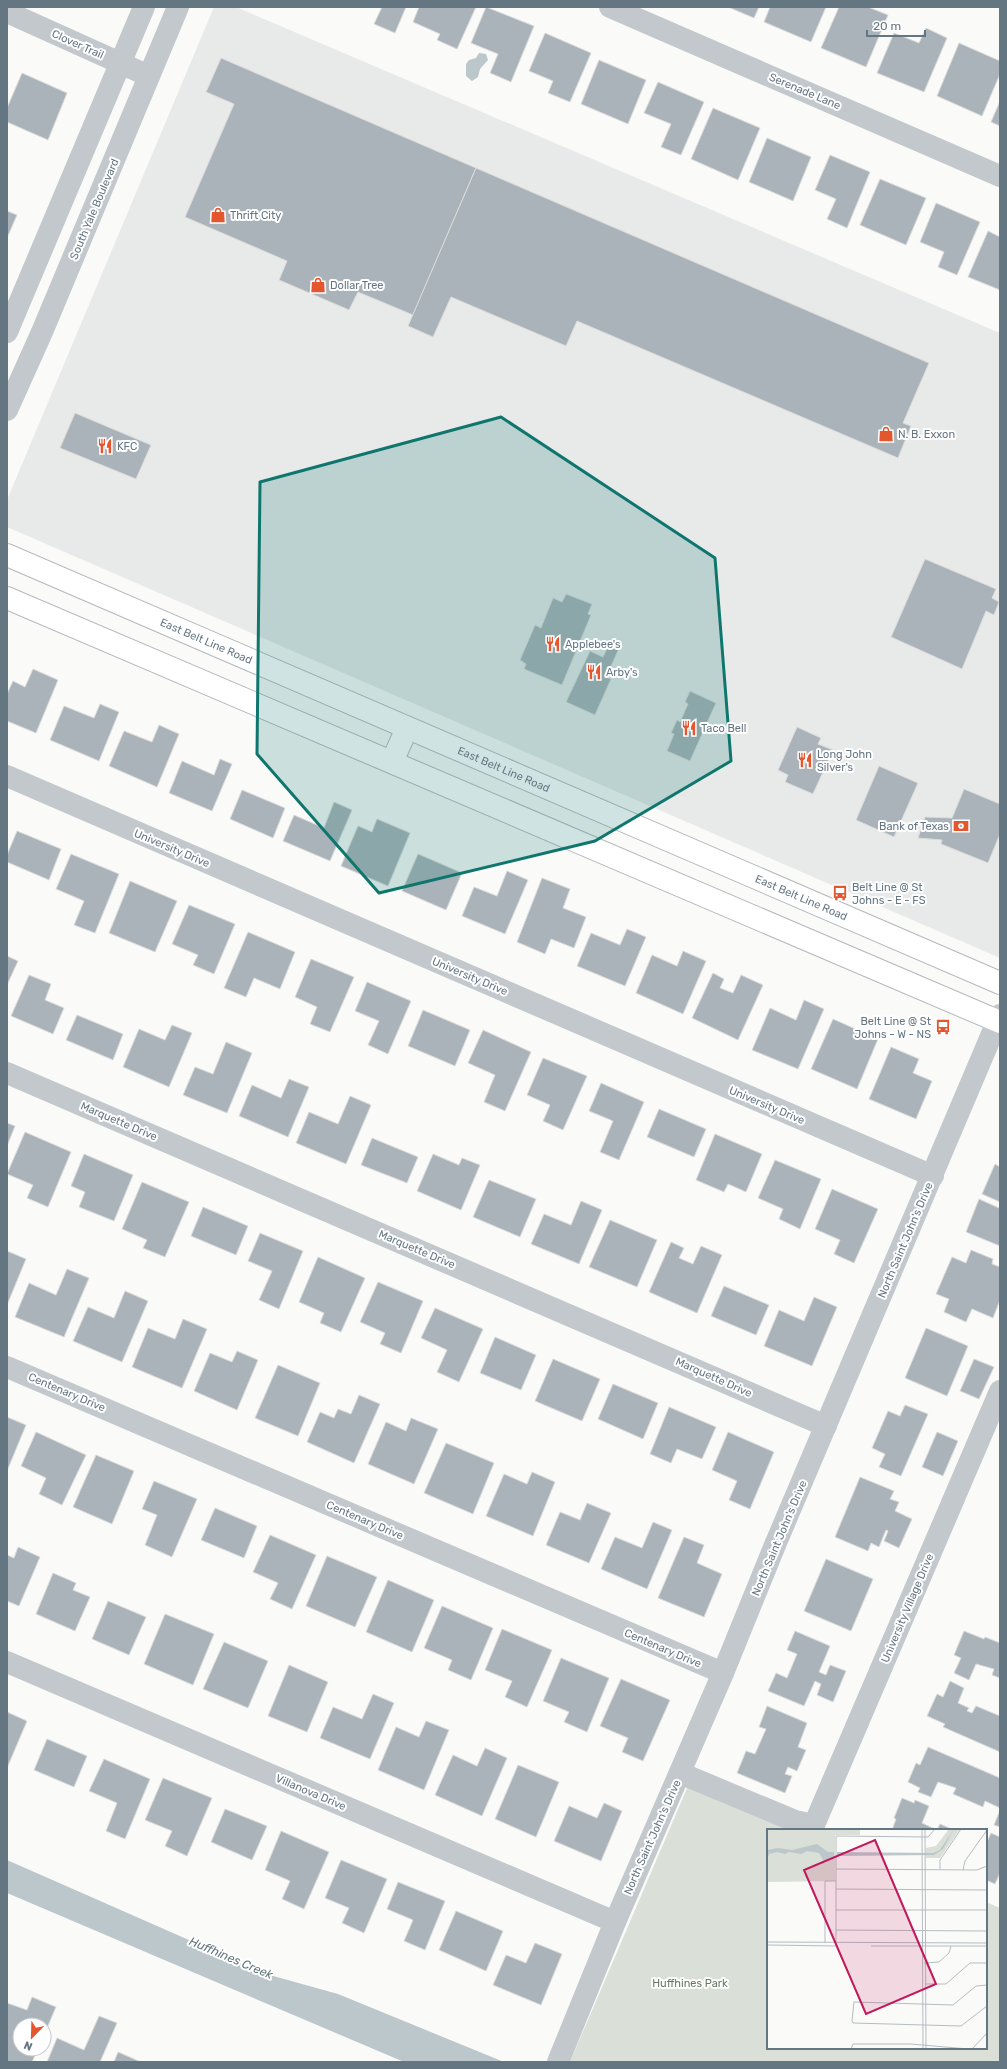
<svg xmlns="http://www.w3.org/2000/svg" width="1007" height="2069" font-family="Rubik,sans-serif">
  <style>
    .built { fill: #e8e9e9 }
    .green { fill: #dadfd7 }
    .water { fill: #bbc7cb }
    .building { fill: #aab3b9; stroke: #dcdcda }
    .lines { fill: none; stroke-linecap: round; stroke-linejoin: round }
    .major-casing { stroke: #b5babe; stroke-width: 24 }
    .minor { stroke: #c3c8cc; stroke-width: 22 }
    .major { stroke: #fff; stroke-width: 22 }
    .marked { fill: #0f766e; fill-opacity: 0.2; stroke: #0f766e; stroke-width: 3; stroke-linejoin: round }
    .labels { text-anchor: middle; stroke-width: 4; stroke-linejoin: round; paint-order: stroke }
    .street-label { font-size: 11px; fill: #657683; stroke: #fff }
    .poi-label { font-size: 11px; fill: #657683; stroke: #fff; text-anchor: start }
    .park-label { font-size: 11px; fill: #687a64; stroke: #fff }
    .water-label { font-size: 12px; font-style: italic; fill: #60757c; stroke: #fff }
    .inset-road { fill: none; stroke: #b5bdc2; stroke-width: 1 }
    .view { fill: #c2185b; fill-opacity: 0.15; stroke: #c2185b; stroke-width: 2 }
    .inset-edge { fill: none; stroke: #657683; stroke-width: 2 }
  </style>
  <rect width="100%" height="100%" fill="#fafaf8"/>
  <!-- built -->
  <polygon class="built" points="214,7 236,7 1000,333 1000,958 7,527 7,500"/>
  <!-- green -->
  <polygon class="green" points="691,1779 813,1830 768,1830 768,2048 986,2048 986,1902 1000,1908 1000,2062 570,2062"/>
  <!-- water -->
  <g class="water">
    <polygon points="479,53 486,54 488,60 480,69 478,77 472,81 466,76 466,64 469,60 476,58"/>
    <polygon points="7,1860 266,1974 338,1994 504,2062 404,2062 7,1893"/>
  </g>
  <!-- building -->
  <g class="building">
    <polygon points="382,7 406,7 395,33 374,24"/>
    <polygon points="419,7 476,7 457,49 437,40 440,34 413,22"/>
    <polygon points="486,7 534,26 511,82 490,73 498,54 471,43"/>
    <polygon points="728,7 759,7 754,18"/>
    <polygon points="770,7 826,7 811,42 764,22"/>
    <polygon points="839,7 868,7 888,15 866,67 821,48"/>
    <polygon points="926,28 947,38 924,92 877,73 894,33 919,43"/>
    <polygon points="545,33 591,53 570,102 548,93 553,81 529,71"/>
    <polygon points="959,43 1000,61 1000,74 982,116 937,96"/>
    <polygon points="221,58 476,168 413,315 358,292 349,310 279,280 287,261 185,217 234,104 206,92"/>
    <polygon points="599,60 646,80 628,124 581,104"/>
    <polygon points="22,73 67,93 48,140 7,122 7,108"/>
    <polygon points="658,82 704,102 681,155 661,147 671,124 644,113"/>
    <polygon points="1000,101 1000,126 991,122"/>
    <polygon points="713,108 760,128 738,180 691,159"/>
    <polygon points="767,138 811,157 793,201 749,182"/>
    <polygon points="830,155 870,172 847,228 827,219 836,199 815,190"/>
    <polygon points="476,168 929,363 903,423 911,426 898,458 577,321 566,346 451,297 433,337 408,326"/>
    <polygon points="880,179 926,198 906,245 860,225"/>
    <polygon points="936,203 980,222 957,275 938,267 944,252 920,242"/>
    <polygon points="7,211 17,215 7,238"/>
    <polygon points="988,231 1000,237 1000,290 968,277"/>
    <polygon points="75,413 151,445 136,479 60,448"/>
    <polygon points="925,559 996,589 992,598 999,602 994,615 986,611 962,669 891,637"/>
    <polygon points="566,594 592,604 588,614 591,615 562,685 524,669 526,664 520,660 535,625 541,628 553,598 562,602"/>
    <polygon points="612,638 622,642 606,677 611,679 595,715 566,702 590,651 603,657"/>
    <polygon points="33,669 58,680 36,733 7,721 7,694 13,681 25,687"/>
    <polygon points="690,691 716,703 690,761 667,751 674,734 671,733 677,720 680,722 688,704 685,702"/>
    <polygon points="100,704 119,712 99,761 50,740 64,706 94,718"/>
    <polygon points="159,725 179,734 157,787 109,766 124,731 152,742"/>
    <polygon points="797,727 821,738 818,744 833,750 813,794 785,782 788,775 778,770"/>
    <polygon points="220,759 232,764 212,811 169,793 182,761 214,775"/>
    <polygon points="879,766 918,783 894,837 856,820"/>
    <polygon points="964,789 1000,804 1000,834 988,863 941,844 942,840 918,838 925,817 952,818"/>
    <polygon points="242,790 285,808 273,838 230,819"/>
    <polygon points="334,802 352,810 330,861 283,841 294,815 324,828"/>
    <polygon points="377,819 410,833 388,886 341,866 358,826 372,832"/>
    <polygon points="17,831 61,849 49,880 7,862 7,855"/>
    <polygon points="71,854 119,874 95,933 74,925 84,901 56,889"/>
    <polygon points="418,854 462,873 446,910 402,891"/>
    <polygon points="507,871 528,880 505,934 462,916 474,887 497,896"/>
    <polygon points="542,878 570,889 563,908 586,917 574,948 551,939 545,954 517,942"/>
    <polygon points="130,881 177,901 155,952 109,933"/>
    <polygon points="189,905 235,924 214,974 193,965 198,955 172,944"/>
    <polygon points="627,929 646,937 625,986 577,966 591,933 620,945"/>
    <polygon points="248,932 295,952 280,989 254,978 246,997 224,988"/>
    <polygon points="683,951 706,961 683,1014 636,993 652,955 677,966"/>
    <polygon points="7,956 18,961 7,985"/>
    <polygon points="311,959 354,977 330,1032 310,1024 317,1007 295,997"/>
    <polygon points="713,973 724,979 720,988 733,993 741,975 763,985 738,1040 692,1018"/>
    <polygon points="29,975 51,984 45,1000 64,1008 53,1034 11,1016"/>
    <polygon points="367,982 411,1001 388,1054 368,1045 379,1021 355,1011"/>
    <polygon points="804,1000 824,1009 798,1069 752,1050 770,1008 796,1020"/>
    <polygon points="423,1010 470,1030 455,1066 408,1046"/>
    <polygon points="77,1015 123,1034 113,1060 66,1040"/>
    <polygon points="833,1019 878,1039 857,1089 811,1069"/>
    <polygon points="172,1025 192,1033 169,1087 123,1067 139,1029 165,1040"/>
    <polygon points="483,1030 531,1052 505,1111 484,1102 495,1075 468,1063"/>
    <polygon points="226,1042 252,1053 227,1113 183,1095 195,1067 213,1074"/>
    <polygon points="891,1047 919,1059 913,1073 932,1081 916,1119 869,1099"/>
    <polygon points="543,1058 587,1076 563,1130 543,1121 550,1105 527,1095"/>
    <polygon points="289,1079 309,1087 288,1137 239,1116 252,1085 281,1098"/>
    <polygon points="601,1083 644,1102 619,1160 600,1152 613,1121 589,1111"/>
    <polygon points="350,1096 371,1105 346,1164 296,1143 309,1112 338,1124"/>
    <polygon points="659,1109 706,1129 694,1157 647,1137"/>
    <polygon points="7,1123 15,1126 7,1146"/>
    <polygon points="25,1132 71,1152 48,1207 27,1198 33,1185 7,1174"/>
    <polygon points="715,1134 762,1154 746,1192 728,1184 724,1192 696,1180"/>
    <polygon points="372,1138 418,1157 407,1183 361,1165"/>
    <polygon points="84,1154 133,1175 114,1221 79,1207 85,1192 71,1186"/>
    <polygon points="433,1154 459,1165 462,1158 480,1165 461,1210 417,1191"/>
    <polygon points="775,1160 821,1179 800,1229 779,1219 783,1209 758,1198"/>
    <polygon points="995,1164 1000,1167 1000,1202 982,1194"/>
    <polygon points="489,1180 536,1199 520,1237 473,1217"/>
    <polygon points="142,1182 189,1202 165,1257 143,1248 147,1240 122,1229"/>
    <polygon points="832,1189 878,1209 854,1263 834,1254 840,1240 815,1229"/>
    <polygon points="979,1199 999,1208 1000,1206 1000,1246 966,1232"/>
    <polygon points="581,1201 602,1210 579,1264 531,1244 544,1214 571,1225"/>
    <polygon points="203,1207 248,1226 236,1255 191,1236"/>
    <polygon points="610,1220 657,1240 637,1287 589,1267"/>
    <polygon points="260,1233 303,1251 279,1309 259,1300 272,1271 248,1261"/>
    <polygon points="671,1242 684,1248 679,1258 693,1264 701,1246 722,1255 697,1313 649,1292"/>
    <polygon points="971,1250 993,1259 992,1264 1000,1267 1000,1300 993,1318 972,1309 966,1322 944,1312 949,1299 936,1294 952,1257 966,1263"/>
    <polygon points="7,1251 26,1259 7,1305"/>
    <polygon points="318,1257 365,1278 341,1332 320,1323 324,1313 299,1302"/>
    <polygon points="67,1269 89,1278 64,1337 15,1317 29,1283 56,1295"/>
    <polygon points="378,1282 423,1301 401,1353 380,1344 385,1333 360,1322"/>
    <polygon points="724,1286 769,1305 756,1335 711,1316"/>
    <polygon points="125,1291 148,1301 122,1362 73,1341 88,1307 114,1318"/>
    <polygon points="814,1297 837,1307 812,1366 764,1346 779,1310 804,1321"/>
    <polygon points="435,1308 483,1329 459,1382 437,1372 447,1350 421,1338"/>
    <polygon points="183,1319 207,1329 182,1388 132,1367 148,1328 175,1339"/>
    <polygon points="926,1328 968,1346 947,1396 905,1378"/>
    <polygon points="495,1337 536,1355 521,1390 480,1373"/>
    <polygon points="237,1351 258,1360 237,1410 194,1391 210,1353 232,1362"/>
    <polygon points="553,1359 600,1379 582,1421 535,1401"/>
    <polygon points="974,1359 994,1367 979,1399 960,1391"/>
    <polygon points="278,1365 320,1383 298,1436 255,1418"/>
    <polygon points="613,1384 658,1403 643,1439 598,1419"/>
    <polygon points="359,1395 380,1404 354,1463 307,1442 320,1412 334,1418 338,1409 351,1414"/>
    <polygon points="905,1405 928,1414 901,1476 879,1467 885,1454 872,1448 888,1411 900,1416"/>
    <polygon points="669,1407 716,1427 702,1459 677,1449 671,1463 650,1454"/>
    <polygon points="7,1417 26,1425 7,1471"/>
    <polygon points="411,1418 438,1429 414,1484 368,1464 386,1422 406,1431"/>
    <polygon points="36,1432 86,1455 62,1505 39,1494 46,1478 21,1466"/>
    <polygon points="728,1432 774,1452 750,1509 729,1500 737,1481 712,1470"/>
    <polygon points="937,1432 958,1441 943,1476 922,1467"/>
    <polygon points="446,1443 494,1463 473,1514 424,1493"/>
    <polygon points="96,1455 134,1471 112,1524 73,1507"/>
    <polygon points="532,1472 555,1482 533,1536 486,1516 504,1474 527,1484"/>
    <polygon points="860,1477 894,1491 890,1499 899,1502 895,1511 912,1519 899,1548 884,1541 888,1531 886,1530 879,1547 871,1543 868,1551 835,1537"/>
    <polygon points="154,1481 197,1499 172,1557 145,1545 157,1515 142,1509"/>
    <polygon points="587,1503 611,1513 589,1563 546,1545 560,1512 580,1520"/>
    <polygon points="215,1508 257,1526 244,1558 201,1540"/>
    <polygon points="653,1522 672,1530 647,1589 601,1569 615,1537 642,1548"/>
    <polygon points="270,1535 316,1555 292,1609 270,1599 278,1583 253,1572"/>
    <polygon points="684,1537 704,1545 697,1563 722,1574 704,1617 658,1598"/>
    <polygon points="18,1547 40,1557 19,1606 7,1601 7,1555 14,1558"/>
    <polygon points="327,1556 377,1577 355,1627 306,1606"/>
    <polygon points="826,1559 873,1579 851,1631 804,1611"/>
    <polygon points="53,1573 76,1583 73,1590 90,1597 75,1631 36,1614"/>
    <polygon points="388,1580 434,1600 412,1652 366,1632"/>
    <polygon points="108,1601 146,1617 129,1655 92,1639"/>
    <polygon points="442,1606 493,1628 471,1680 448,1670 452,1660 424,1648"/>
    <polygon points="165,1614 214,1634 193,1685 144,1664"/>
    <polygon points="502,1629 552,1650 527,1707 505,1697 512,1681 485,1670"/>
    <polygon points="795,1631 830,1646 819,1672 826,1675 830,1665 846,1671 833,1702 817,1695 821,1684 815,1681 804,1706 768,1691 776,1673 787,1678 797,1654 787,1650"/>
    <polygon points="964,1631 984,1639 985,1637 1000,1643 1000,1678 992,1675 994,1669 976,1664 969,1680 954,1673 961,1658 954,1655"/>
    <polygon points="224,1642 268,1661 248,1708 203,1689"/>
    <polygon points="561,1658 609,1678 587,1732 564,1722 569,1712 543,1701"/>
    <polygon points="289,1665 328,1682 307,1732 268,1716"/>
    <polygon points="621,1679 670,1700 643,1761 622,1752 628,1738 600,1726"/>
    <polygon points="950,1681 964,1688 958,1703 969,1708 967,1711 972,1713 976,1706 1000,1716 1000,1752 943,1727 945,1724 927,1716 937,1694 943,1697"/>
    <polygon points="373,1694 394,1703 370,1759 320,1738 333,1707 362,1719"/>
    <polygon points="767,1706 807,1723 798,1747 806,1750 797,1771 788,1767 785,1774 792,1776 785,1793 737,1773 746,1751 755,1754 766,1729 759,1727"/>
    <polygon points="7,1712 27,1721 7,1768"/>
    <polygon points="426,1721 449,1730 424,1790 378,1770 396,1727 419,1737"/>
    <polygon points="47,1739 87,1756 74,1787 34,1770"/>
    <polygon points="928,1747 1000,1778 1000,1808 985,1801 983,1807 953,1794 956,1788 938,1782 931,1797 918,1792 920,1788 908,1782 916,1763 920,1765"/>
    <polygon points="485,1748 507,1758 482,1816 435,1795 453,1755 477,1766"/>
    <polygon points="104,1759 150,1779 125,1839 106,1831 117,1803 89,1791"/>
    <polygon points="518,1765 559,1782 536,1837 495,1819"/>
    <polygon points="163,1778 212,1798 187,1856 165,1846 172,1831 145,1820"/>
    <polygon points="902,1798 914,1803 915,1800 929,1806 922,1823 937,1830 940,1824 954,1830 892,1830 896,1819 894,1818"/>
    <polygon points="604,1803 622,1811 601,1861 554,1841 569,1806 597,1818"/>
    <polygon points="225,1809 267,1826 252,1860 211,1842"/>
    <polygon points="1000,1810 1000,1827 994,1825"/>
    <polygon points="281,1831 329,1852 304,1909 282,1899 290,1881 265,1870"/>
    <polygon points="991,1833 1000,1837 1000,1873 995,1884 986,1880 986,1844"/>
    <polygon points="341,1860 387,1879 364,1933 342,1923 349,1908 325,1898"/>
    <polygon points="398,1882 445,1901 425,1950 404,1941 413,1920 387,1909"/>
    <polygon points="456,1911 503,1931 486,1971 439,1950"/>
    <polygon points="535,1943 562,1954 541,2005 493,1985 506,1955 526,1963"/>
    <polygon points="32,1997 56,2007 44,2035 44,2025 20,2025 20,2049 38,2049 32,2062 7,2062 7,2003 27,2010"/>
    <polygon points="99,2016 117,2023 100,2062 47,2062 57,2038 84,2050"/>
    <polygon points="118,2052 141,2062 114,2062"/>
  </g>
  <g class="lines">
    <defs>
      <g id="major">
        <path id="s1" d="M7 555 1000 983"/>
        <polyline points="7,598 1000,1022"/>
        <polyline points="392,762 407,728"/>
      </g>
    </defs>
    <!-- major casing -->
    <use href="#major" class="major-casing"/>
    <!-- minor -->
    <g class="minor">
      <polyline points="610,7 1000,176"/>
      <polyline points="7,12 149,76"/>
      <polyline points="7,332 144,7"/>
      <polyline points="7,410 42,332 178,7"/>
      <polyline points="7,776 933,1176"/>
      <polyline points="7,1073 826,1426"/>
      <polyline points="7,1367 723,1673"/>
      <polyline points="7,1662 615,1922"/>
      <polyline points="680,1773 795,1821 814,1825 1000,1391"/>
      <polyline points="558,2062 615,1922 723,1673 775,1545 1000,1015"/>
    </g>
    <!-- major -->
    <use href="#major" class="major"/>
  </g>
  <!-- marked area -->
  <path class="marked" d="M501 417 715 558 731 761 595 841 379 893 257 754 260 482Z"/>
  <!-- icons -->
  <defs>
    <symbol id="shop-bare" viewBox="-9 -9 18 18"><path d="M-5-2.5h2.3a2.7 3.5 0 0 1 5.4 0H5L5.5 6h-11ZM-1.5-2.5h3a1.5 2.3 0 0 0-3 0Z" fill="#e4572e" stroke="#fff" stroke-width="2.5" paint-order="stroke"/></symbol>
    <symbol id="restaurant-bare" viewBox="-9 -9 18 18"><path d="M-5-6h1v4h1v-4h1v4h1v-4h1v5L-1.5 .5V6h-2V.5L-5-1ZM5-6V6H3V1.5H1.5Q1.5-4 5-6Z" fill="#e4572e" stroke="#fff" stroke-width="2.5" paint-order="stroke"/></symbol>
    <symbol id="bank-bare" viewBox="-9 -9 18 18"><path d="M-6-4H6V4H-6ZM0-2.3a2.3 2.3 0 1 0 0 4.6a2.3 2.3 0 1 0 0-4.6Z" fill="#e4572e" stroke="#fff" stroke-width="2.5" paint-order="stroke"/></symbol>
    <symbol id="bus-bare" viewBox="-9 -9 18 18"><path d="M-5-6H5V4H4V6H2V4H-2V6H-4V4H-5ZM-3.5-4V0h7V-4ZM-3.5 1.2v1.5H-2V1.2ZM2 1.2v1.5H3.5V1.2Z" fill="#e4572e" stroke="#fff" stroke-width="2.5" paint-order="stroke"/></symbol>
  </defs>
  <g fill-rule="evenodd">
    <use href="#shop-bare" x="207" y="204" width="22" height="22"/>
    <use href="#shop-bare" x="307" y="274" width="22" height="22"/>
    <use href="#shop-bare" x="875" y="423" width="22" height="22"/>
    <use href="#restaurant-bare" x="94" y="435" width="22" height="22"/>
    <use href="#restaurant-bare" x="542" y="633" width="22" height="22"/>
    <use href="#restaurant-bare" x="583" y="661" width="22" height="22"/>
    <use href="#restaurant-bare" x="678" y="717" width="22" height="22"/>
    <use href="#restaurant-bare" x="794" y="749" width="22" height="22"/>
    <use href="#bank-bare" x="950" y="815" width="22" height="22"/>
    <use href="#bus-bare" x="829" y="882" width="22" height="22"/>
    <use href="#bus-bare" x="932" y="1016" width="22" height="22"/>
  </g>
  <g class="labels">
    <!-- street labels -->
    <g class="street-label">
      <text transform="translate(78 44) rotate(24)" y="4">Clover Trail</text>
      <text transform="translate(805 91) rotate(23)" y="4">Serenade Lane</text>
      <text transform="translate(94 209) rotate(-67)" y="4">South Yale Boulevard</text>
      <text dy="4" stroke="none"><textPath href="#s1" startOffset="217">East Belt Line Road</textPath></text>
      <text dy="4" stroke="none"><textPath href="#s1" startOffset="541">East Belt Line Road</textPath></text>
      <text transform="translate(172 848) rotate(23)" y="4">University Drive</text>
      <text dy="4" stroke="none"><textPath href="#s1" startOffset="865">East Belt Line Road</textPath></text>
      <text transform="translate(470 976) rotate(23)" y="4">University Drive</text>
      <text transform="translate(767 1105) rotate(23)" y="4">University Drive</text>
      <text transform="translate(119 1121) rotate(23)" y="4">Marquette Drive</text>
      <text transform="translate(905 1240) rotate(-67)" y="4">North Saint John's Drive</text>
      <text transform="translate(417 1249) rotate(23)" y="4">Marquette Drive</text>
      <text transform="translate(714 1377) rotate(24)" y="4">Marquette Drive</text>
      <text transform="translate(67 1392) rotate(23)" y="4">Centenary Drive</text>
      <text transform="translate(365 1520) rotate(23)" y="4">Centenary Drive</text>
      <text transform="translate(779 1538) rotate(-67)" y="4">North Saint John's Drive</text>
      <text transform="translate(907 1608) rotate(-67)" y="4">University Village Drive</text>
      <text transform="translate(663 1648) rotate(23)" y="4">Centenary Drive</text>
      <text transform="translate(311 1792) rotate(23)" y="4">Villanova Drive</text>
      <text transform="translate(652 1837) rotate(-66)" y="4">North Saint John's Drive</text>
    </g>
    <!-- poi labels -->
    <g class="poi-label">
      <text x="230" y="219">Thrift City</text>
      <text x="330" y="289">Dollar Tree</text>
      <text x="898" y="438">N. B. Exxon</text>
      <text x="117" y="450">KFC</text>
      <text x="565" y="648">Applebee's</text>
      <text x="606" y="676">Arby's</text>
      <text x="701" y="732">Taco Bell</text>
      <text x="817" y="758">Long John<tspan x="817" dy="13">Silver's</tspan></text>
      <text x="949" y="830" text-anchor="end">Bank of Texas</text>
      <text x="852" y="891">Belt Line @ St<tspan x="852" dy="13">Johns - E - FS</tspan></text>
      <text x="931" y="1025" text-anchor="end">Belt Line @ St<tspan x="931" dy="13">Johns - W - NS</tspan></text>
    </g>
    <!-- park labels -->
    <g class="park-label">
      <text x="690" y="1987">Huffhines Park</text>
    </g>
    <!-- water labels -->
    <g class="water-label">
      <text transform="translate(231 1958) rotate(23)" y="4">Huffhines Creek</text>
    </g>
  </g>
  <!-- overview -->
  <g transform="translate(767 1829)">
    <rect width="220" height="220" fill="#fafaf8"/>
    <path d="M0 0H93V6H68V52L0 53ZM182 0H193L173 29H159V19L169 17Z" fill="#dadfd7"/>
    <path d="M187 0 176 20 167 26 70 27V23L166 24 173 21ZM50 15 61 23H67V27L57 32 52 24 40 22 34 25 22 23 18 25 10 23 2 25 0 31V21L11 19 25 21Z" fill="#bbc7cb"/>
    <path class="inset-road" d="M155 0 156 220M158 0 159 220M69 40 210 41 220 37M173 40V31L194 0M196 41 198 32 220 1M69 60 220 61M69 81H220M69 101 220 102M0 113 220 114M58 114V52H69M69 115V7L161 8 168 0M0 116 70 117M104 117H220M157 134 172 133 182 124 184 117M158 155H179L203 134H220M220 156 209 157 186 176 87 173 85 192 86 194 194 197 220 177M84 220 86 215H144L201 220M205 220 220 204"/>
    <path class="view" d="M108 11 169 155 99 185 37 41Z"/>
    <rect width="220" height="220" class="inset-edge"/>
  </g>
  <!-- border -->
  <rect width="1007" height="2069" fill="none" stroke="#657683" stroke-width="16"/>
  <!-- north arrow -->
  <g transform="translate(32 2037) rotate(203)"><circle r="19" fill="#ffffff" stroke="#c1c8cd"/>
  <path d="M0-3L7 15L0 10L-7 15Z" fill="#e4572e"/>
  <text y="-6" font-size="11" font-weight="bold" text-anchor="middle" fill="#657683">N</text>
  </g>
  <!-- scale -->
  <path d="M867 30v6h58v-6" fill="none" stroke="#657683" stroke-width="2"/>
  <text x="873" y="30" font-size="12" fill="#657683" stroke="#ffffff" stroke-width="3" paint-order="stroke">20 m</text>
</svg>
